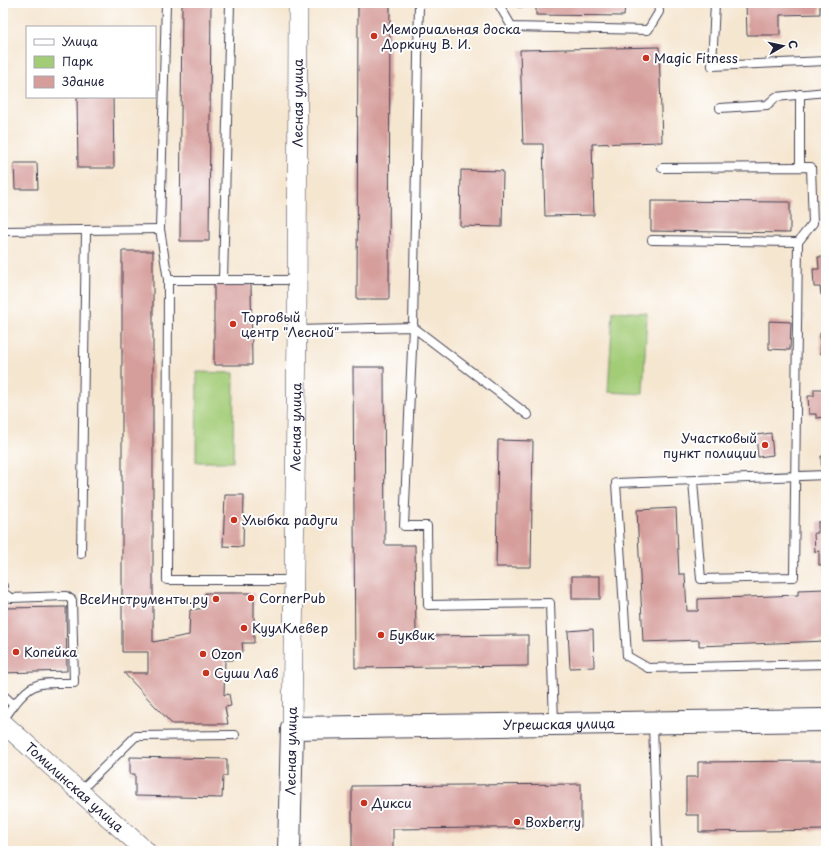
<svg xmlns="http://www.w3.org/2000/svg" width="829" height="854" font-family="'Playpen Sans',sans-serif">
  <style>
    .green { fill: #a3cc77; stroke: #627759 }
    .building { fill: #d59e9b }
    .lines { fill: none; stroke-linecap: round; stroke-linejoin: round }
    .service-casing { stroke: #423f51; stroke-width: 10 }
    .tertiary-casing { stroke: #423f51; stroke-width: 20 }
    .secondary-casing { stroke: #423f51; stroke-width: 24 }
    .service { stroke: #fff; stroke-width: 8 }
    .tertiary { stroke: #fff; stroke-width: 19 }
    .secondary { stroke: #fff; stroke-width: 22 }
    .poi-dot { fill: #c8321e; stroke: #fff; stroke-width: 1.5 }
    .labels { text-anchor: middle; stroke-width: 4; stroke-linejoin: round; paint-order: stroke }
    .poi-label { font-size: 13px; fill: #22223b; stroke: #fff; text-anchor: start }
    .street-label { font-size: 13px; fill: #22223b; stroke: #fff }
  </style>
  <rect width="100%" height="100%" fill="#fff"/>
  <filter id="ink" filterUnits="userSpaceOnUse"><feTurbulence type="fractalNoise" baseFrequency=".025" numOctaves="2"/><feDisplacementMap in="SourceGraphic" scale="8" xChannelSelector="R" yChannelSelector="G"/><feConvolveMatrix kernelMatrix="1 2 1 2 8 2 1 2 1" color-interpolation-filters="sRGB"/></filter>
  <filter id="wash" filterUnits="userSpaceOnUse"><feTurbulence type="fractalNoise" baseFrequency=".012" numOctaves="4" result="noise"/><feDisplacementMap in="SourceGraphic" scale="16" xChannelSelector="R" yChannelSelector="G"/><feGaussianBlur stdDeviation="0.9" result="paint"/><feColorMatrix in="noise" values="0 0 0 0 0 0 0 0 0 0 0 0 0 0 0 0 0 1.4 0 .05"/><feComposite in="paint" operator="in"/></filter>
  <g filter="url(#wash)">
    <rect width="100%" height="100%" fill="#f5e6d0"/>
    <!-- green -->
    <g class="green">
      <polygon points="613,311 647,313 643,394 608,392"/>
      <polygon points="197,372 234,373 233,462 196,462"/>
    </g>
    <g id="blocks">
      <!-- building -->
      <g class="building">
        <polygon points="182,3 211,3 209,241 180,241"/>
        <polygon points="358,3 390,3 389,299 357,299"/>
        <polygon points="517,3 625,3 624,16 536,15 536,7 517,7"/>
        <polygon points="746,3 820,3 820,14 780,15 780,35 747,35"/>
        <polygon points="659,47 662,142 592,144 594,215 545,216 543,144 523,144 520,50"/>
        <polygon points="77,97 113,97 114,168 78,168"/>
        <polygon points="14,163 37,163 38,189 15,189"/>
        <polygon points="461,170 503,171 502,227 460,226"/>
        <polygon points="651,201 790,202 790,233 651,231"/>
        <polygon points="122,251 153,251 153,642 189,635 190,610 205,608 205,593 254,593 254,643 242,643 243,651 233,660 225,660 224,695 229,694 231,706 225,707 228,724 172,724 124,673 148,673 148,652 122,652"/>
        <polygon points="818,257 826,257 826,295 821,295 820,287 814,287 813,269 819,269"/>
        <polygon points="214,283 251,283 252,365 214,365"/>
        <polygon points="769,321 791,322 790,350 769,349"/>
        <polygon points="820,333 826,333 826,353 821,354"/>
        <polygon points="353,367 384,367 385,545 415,545 416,636 528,635 528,666 355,668"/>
        <polygon points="814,389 826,389 826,417 816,418 816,414 809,414 808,396 814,396"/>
        <polygon points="771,433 773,455 758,457 756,435"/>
        <polygon points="498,440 533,441 531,567 496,567"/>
        <polygon points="821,456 826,456 826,476 822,476"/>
        <polygon points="225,495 244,495 243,547 223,546"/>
        <polygon points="676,508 679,574 685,574 687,611 698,611 698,599 798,595 798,590 825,589 824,565 819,565 819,551 815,552 814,533 818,533 818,522 826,522 826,641 699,646 699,640 643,642 637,510"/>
        <rect x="572" y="576" width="28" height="23"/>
        <polygon points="66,607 67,671 3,673 3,608"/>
        <polygon points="593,629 594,667 570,668 568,631"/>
        <polygon points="130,757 227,759 227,776 223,776 222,798 135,796 135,774 130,774"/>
        <polygon points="813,761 826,761 826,830 699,832 699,815 686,815 686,777 698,777 698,762"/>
        <polygon points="581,784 581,827 393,829 393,851 352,851 352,786"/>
      </g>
    </g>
  </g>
  <g filter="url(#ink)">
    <use href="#blocks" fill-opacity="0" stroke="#423f51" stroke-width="1"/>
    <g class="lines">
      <defs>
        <g id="service">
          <polyline points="166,3 160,229 168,280 167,580 294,580"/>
          <polyline points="419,3 413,327 404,526 427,526 428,605 550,603 554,723"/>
          <polyline points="498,3 512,27 648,30 659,12 658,3"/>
          <polyline points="715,3 712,66 826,61"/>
          <polyline points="800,94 800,167"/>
          <polyline points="720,108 767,105 776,97 826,92"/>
          <polyline points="662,168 811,167 813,223 798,242 794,577 701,579 693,481"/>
          <polyline points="3,231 160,229"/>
          <polyline points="652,240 798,242"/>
          <polyline points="168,280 296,280"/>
          <polyline points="223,280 230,3"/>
          <polyline points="297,330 413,327 528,415"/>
          <polyline points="826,475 616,483 627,656 648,668 826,664"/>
          <polyline points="81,554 86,230"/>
          <path d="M3 586V593L11 598 66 596 72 600 74 683C42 684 35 678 14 705"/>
          <polyline points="3,695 14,705 3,720"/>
          <polyline points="653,724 657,846 659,851"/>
          <polyline points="80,791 136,736 235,735"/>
        </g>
        <g id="tertiary">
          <path id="s1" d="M3 723 146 851"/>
          <path id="s2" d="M292 728 297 330 298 3"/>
        </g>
        <g id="secondary">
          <path id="s3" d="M289 851 292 728 826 720"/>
        </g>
      </defs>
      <!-- service casing -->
      <use href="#service" class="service-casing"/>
      <!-- tertiary casing -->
      <use href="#tertiary" class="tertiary-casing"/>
      <!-- secondary casing -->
      <use href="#secondary" class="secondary-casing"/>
      <!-- service -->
      <use href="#service" class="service"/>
      <!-- tertiary -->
      <use href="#tertiary" class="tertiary"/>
      <!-- secondary -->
      <use href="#secondary" class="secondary"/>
    </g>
  </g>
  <!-- markers -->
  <g class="poi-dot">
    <circle cx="374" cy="36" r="4"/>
    <circle cx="646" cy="58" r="4"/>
    <circle cx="233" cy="324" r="4"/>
    <circle cx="765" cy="445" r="4"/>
    <circle cx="234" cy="520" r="4"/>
    <circle cx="251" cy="598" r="4"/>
    <circle cx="216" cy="599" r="4"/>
    <circle cx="244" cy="628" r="4"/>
    <circle cx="381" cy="635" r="4"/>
    <circle cx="16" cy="652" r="4"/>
    <circle cx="203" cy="654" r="4"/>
    <circle cx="206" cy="673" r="4"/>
    <circle cx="364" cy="803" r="4"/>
    <circle cx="517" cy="822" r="4"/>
  </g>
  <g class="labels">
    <!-- poi labels -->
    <g class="poi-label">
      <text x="382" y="34">Мемориальная доска<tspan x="382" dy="15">Доркину В. И.</tspan></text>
      <text x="654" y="63">Magic Fitness</text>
      <text x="241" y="322">Торговый<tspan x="241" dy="15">центр "Лесной"</tspan></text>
      <text x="757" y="443" text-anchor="end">Участковый<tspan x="757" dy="15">пункт полиции</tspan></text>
      <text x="242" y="525">Улыбка радуги</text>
      <text x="259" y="603">CornerPub</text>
      <text x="208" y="604" text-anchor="end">ВсеИнструменты.ру</text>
      <text x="252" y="633">КуулКлевер</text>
      <text x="389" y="640">Буквик</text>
      <text x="24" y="657">Копейка</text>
      <text x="211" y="659">Ozon</text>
      <text x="214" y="678">Суши Лав</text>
      <text x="372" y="808">Дикси</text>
      <text x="525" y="827">Boxberry</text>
    </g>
    <!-- street labels -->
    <g class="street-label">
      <text dy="5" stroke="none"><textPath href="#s2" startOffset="625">Лесная улица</textPath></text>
      <text dy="5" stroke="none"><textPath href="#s2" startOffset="301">Лесная улица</textPath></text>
      <text dy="5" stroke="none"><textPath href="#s3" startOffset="390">Угрешская улица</textPath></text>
      <text transform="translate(291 751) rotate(-89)" y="5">Лесная улица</text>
      <text dy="5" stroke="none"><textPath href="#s1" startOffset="96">Томилинская улица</textPath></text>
    </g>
  </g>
  <!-- margin -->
  <rect width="829" height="854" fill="none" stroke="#fff" stroke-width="16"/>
  <!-- legend -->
  <rect x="26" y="26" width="130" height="72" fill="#ffffff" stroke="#a7a7b1"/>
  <rect x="34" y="39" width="20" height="6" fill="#ffffff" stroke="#a7a7b1"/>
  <text x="62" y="46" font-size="12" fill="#22223b">Улица</text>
  <rect x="34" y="56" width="20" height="12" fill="#a3cc77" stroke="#a7a7b1"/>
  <text x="62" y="66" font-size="12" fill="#22223b">Парк</text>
  <rect x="34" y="76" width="20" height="12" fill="#d59e9b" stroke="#a7a7b1"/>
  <text x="62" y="86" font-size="12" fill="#22223b">Здание</text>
  <!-- north arrow -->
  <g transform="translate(783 46) rotate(81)" stroke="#ffffff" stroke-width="3" paint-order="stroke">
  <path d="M0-3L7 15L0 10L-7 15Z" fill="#22223b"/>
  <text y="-6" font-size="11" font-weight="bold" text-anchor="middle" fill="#22223b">С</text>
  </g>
</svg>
